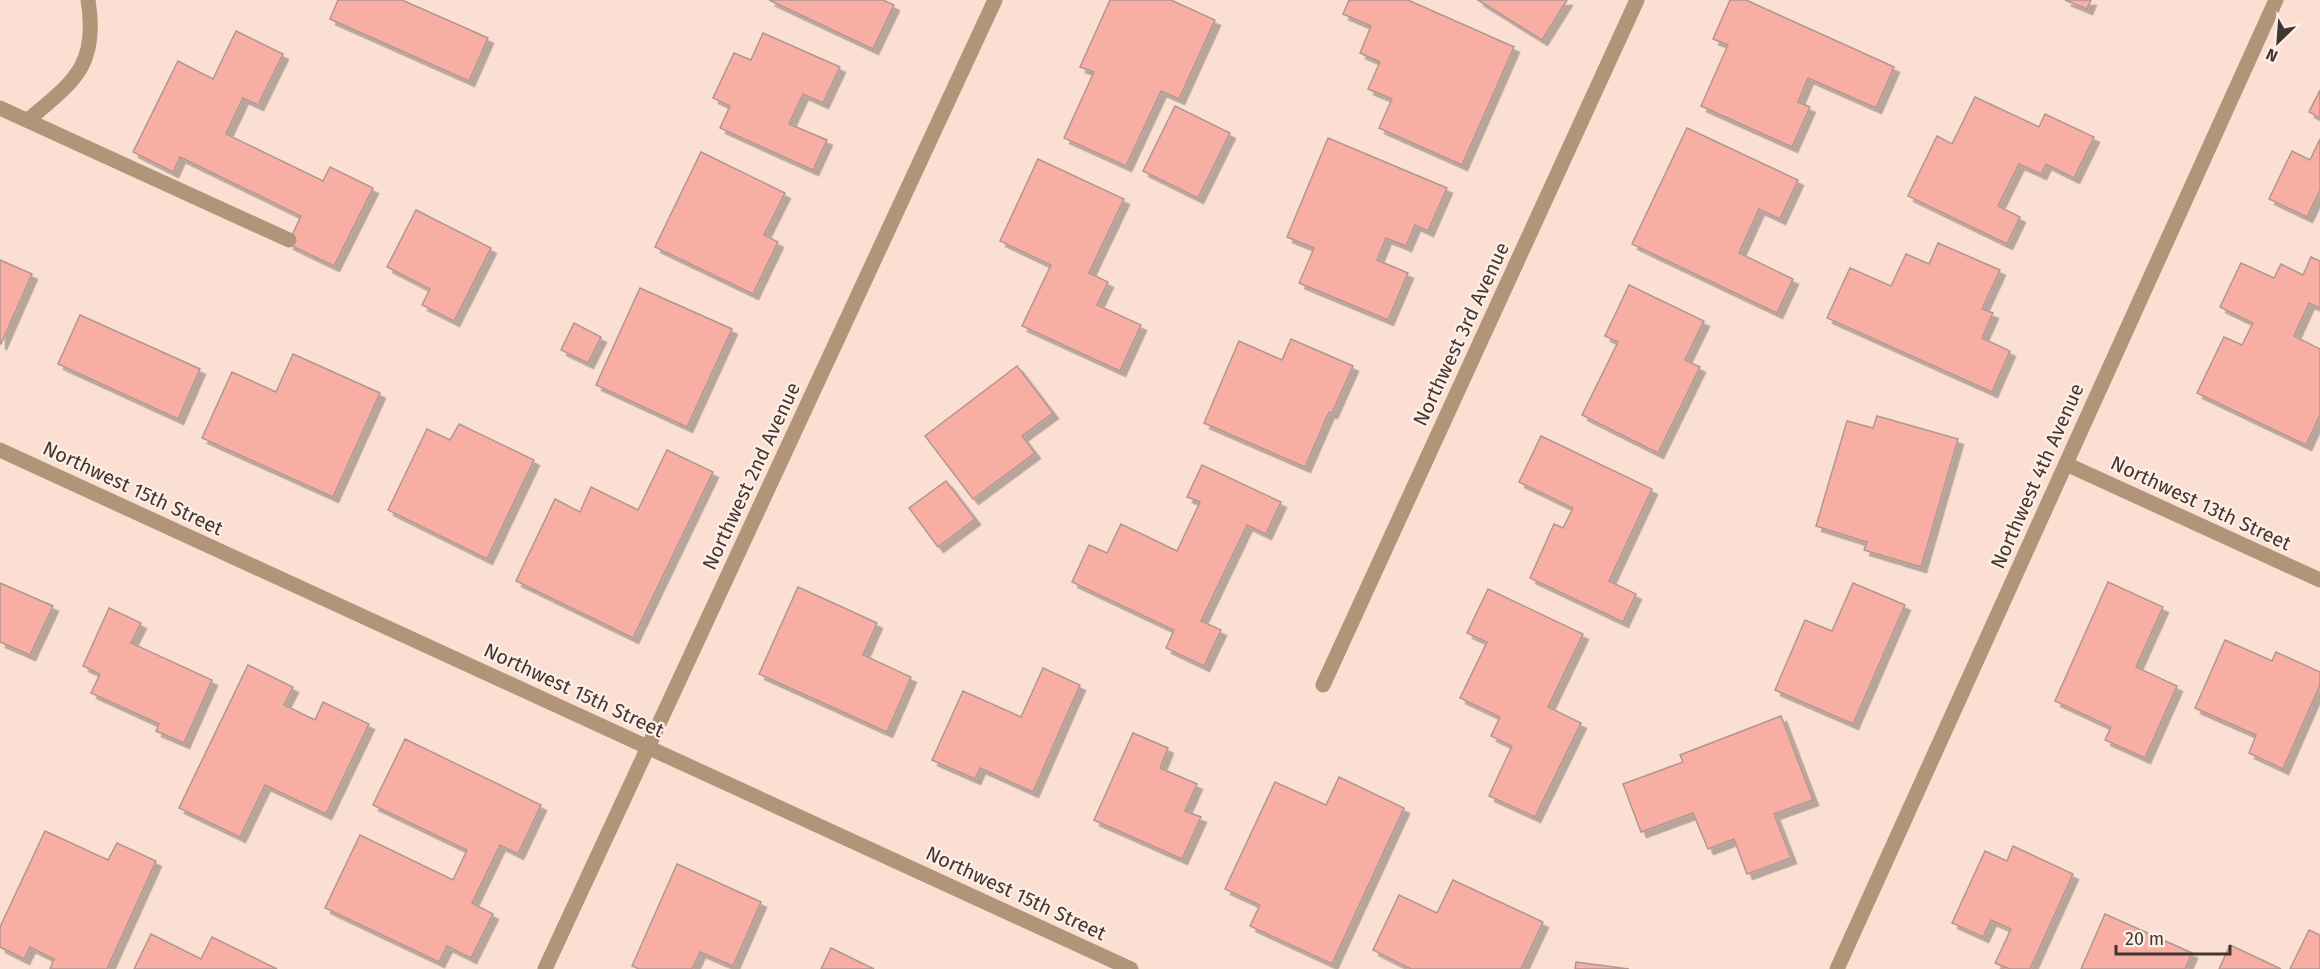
<svg xmlns="http://www.w3.org/2000/svg" width="2320" height="969" font-family="'Fira Sans',sans-serif">
  <style>
    .building { fill: #f9aea4; stroke: #b29692; stroke-width: 1.5; filter: url(#shadow) }
    .lines { fill: none; stroke-linecap: round; stroke-linejoin: round }
    .minor { stroke: #b09579; stroke-width: 15 }
    .labels { text-anchor: middle; stroke-width: 4.5; stroke-linejoin: round; paint-order: stroke }
    .street-label { font-size: 20px; fill: #413732; stroke: #ffefe7 }
  </style>
  <defs>
    <filter id="shadow"><feDropShadow dx="5.5" dy="5.5" stdDeviation="0" flood-color="#0004"/></filter>
  </defs>
  <rect width="100%" height="100%" fill="#fadfd2"/>
  <!-- building -->
  <g class="building">
    <polygon points="338,0 402,0 488,38 469,81 330,19"/>
    <polygon points="769,0 883,0 894,5 873,49"/>
    <polygon points="1110,0 1171,0 1215,20 1179,99 1161,91 1126,166 1064,138 1094,72 1080,67"/>
    <polygon points="1349,0 1408,0 1514,47 1462,165 1379,128 1392,99 1368,89 1380,62 1360,53 1371,26 1343,14"/>
    <polygon points="1478,0 1567,0 1542,40"/>
    <polygon points="1730,0 1746,0 1894,67 1876,108 1808,78 1798,102 1810,107 1792,147 1701,106 1728,45 1713,39"/>
    <polygon points="2065,0 2091,0 2087,9"/>
    <polygon points="236,31 283,54 258,105 243,98 226,134 323,181 330,167 373,188 334,266 288,244 301,216 180,157 173,172 133,152 178,61 213,79"/>
    <polygon points="763,33 840,67 823,103 803,94 789,124 827,140 813,170 720,128 730,106 713,98 734,53 751,60"/>
    <polygon points="2320,90 2320,118 2309,112"/>
    <polygon points="1975,97 2039,127 2045,114 2094,137 2074,178 2046,164 2041,174 2019,164 1998,206 2020,217 2007,244 1908,196 1937,136 1952,144"/>
    <polygon points="1175,106 1230,133 1198,198 1143,171"/>
    <polygon points="1687,128 1798,180 1780,219 1759,209 1739,253 1793,279 1777,313 1632,244"/>
    <polygon points="1328,138 1447,188 1428,231 1415,225 1406,246 1386,238 1377,260 1408,273 1388,320 1299,283 1314,248 1287,237"/>
    <polygon points="2320,139 2320,190 2307,217 2269,199 2292,151 2310,160"/>
    <polygon points="701,152 785,193 764,235 778,242 753,294 655,247"/>
    <polygon points="1038,159 1124,199 1089,273 1108,282 1097,305 1141,325 1120,371 1022,326 1051,265 1000,241"/>
    <polygon points="416,210 491,248 454,321 422,305 430,289 387,267"/>
    <polygon points="1938,243 2000,270 1982,309 1993,313 1982,338 2010,351 1992,392 1827,318 1850,268 1891,286 1906,254 1929,264"/>
    <polygon points="2311,257 2320,261 2320,308 2309,303 2294,336 2320,349 2320,415 2306,445 2197,393 2224,337 2242,345 2253,323 2220,307 2241,263 2274,278 2281,264 2303,275"/>
    <polygon points="0,260 32,274 1,344 0,343"/>
    <polygon points="1629,285 1704,321 1685,360 1700,367 1658,453 1582,415 1618,342 1605,336"/>
    <polygon points="640,288 732,329 687,427 596,385"/>
    <polygon points="80,315 200,369 178,419 58,364"/>
    <polygon points="574,323 601,337 588,363 561,350"/>
    <polygon points="1291,339 1353,366 1332,413 1329,412 1305,467 1204,423 1239,341 1282,360"/>
    <polygon points="293,354 380,393 333,497 202,438 232,372 276,392"/>
    <polygon points="1017,366 1053,413 1022,436 1035,453 973,499 925,436"/>
    <polygon points="1877,416 1958,439 1921,567 1864,550 1867,542 1816,526 1847,421 1873,428"/>
    <polygon points="459,424 534,460 487,559 388,510 427,429 450,440"/>
    <polygon points="1541,436 1652,489 1609,581 1636,594 1623,622 1530,578 1554,524 1563,528 1573,508 1519,482"/>
    <polygon points="667,450 713,472 633,638 516,581 555,499 580,512 591,487 638,510"/>
    <polygon points="1202,465 1281,502 1266,534 1247,525 1201,621 1221,630 1204,666 1166,648 1174,630 1072,582 1089,545 1107,553 1121,524 1177,551 1200,502 1187,497"/>
    <polygon points="946,481 975,519 938,547 909,508"/>
    <polygon points="2108,582 2163,607 2136,667 2177,686 2145,758 2105,740 2111,727 2055,701"/>
    <polygon points="0,583 53,606 30,655 0,642"/>
    <polygon points="1853,583 1905,605 1853,724 1775,690 1805,620 1832,631"/>
    <polygon points="798,587 877,623 863,655 911,677 887,732 759,674"/>
    <polygon points="1488,589 1583,634 1548,707 1581,723 1535,817 1489,796 1512,746 1491,736 1500,717 1460,698 1487,642 1467,633"/>
    <polygon points="109,608 141,623 131,643 212,680 184,743 156,731 159,724 91,693 100,674 83,666"/>
    <polygon points="2225,640 2272,661 2276,652 2320,672 2320,685 2283,769 2249,753 2256,735 2195,708"/>
    <polygon points="248,665 293,687 284,705 315,720 323,702 369,724 326,814 265,785 240,837 179,808"/>
    <polygon points="1043,668 1080,685 1033,792 980,768 975,779 932,760 963,691 1021,717"/>
    <polygon points="1781,716 1813,800 1774,814 1791,858 1747,874 1734,839 1708,849 1693,813 1641,832 1623,784 1683,762 1680,755"/>
    <polygon points="1133,733 1168,748 1160,768 1197,784 1185,811 1201,817 1182,859 1094,820"/>
    <polygon points="405,739 541,805 518,854 500,845 472,903 493,914 471,958 447,946 439,962 325,908 360,835 453,880 467,850 373,805"/>
    <polygon points="1339,777 1404,808 1332,964 1250,926 1260,905 1225,889 1275,782 1326,805"/>
    <polygon points="45,831 108,860 117,843 156,861 107,969 50,969 54,959 30,947 24,959 0,947 0,927"/>
    <polygon points="2013,846 2073,874 2030,969 2010,969 1995,963 2011,929 1991,920 1983,937 1952,923 1985,851 2007,861"/>
    <polygon points="677,864 761,902 733,966 700,952 692,969 639,969 632,966"/>
    <polygon points="1453,880 1543,922 1521,969 1411,969 1373,950 1399,895 1437,913"/>
    <polygon points="2105,914 2192,953 2185,969 2081,969"/>
    <polygon points="2309,930 2320,935 2320,969 2290,969"/>
    <polygon points="151,934 201,959 212,937 277,969 134,969"/>
    <polygon points="2230,945 2281,969 2219,969"/>
    <polygon points="831,948 874,969 821,969"/>
    <polygon points="1576,962 1629,969 1575,969"/>
  </g>
  <g class="lines">
    <!-- minor -->
    <g class="minor">
      <polyline points="0,108 289,240"/>
      <path d="M28 120C73 82 99 66 88 0"/>
      <polyline points="0,450 1131,969"/>
      <polyline points="2066,464 2320,580"/>
      <polyline points="1323,685 1637,0"/>
      <polyline points="545,969 995,0"/>
      <polyline points="1837,969 2276,0"/>
    </g>
  </g>
  <g class="labels">
    <!-- street labels -->
    <g class="street-label">
      <text transform="translate(1461 334) rotate(-65)" y="7">Northwest 3rd Avenue</text>
      <text transform="translate(751 476) rotate(-65)" y="7">Northwest 2nd Avenue</text>
      <text transform="translate(2037 476) rotate(-66)" y="7">Northwest 4th Avenue</text>
      <text transform="translate(133 488) rotate(25)" y="7">Northwest 15th Street</text>
      <text transform="translate(2201 503) rotate(25)" y="7">Northwest 13th Street</text>
      <text transform="translate(574 690) rotate(25)" y="7">Northwest 15th Street</text>
      <text transform="translate(1016 893) rotate(25)" y="7">Northwest 15th Street</text>
    </g>
  </g>
  <!-- north arrow -->
  <g transform="translate(2278 42) rotate(205)" stroke="#ffefe7" stroke-width="4.5" paint-order="stroke">
  <path d="M0-4.5L10 22L0 15L-10 22Z" fill="#413732"/>
  <text y="-9" font-size="16" font-weight="bold" text-anchor="middle" fill="#413732">N</text>
  </g>
  <!-- scale -->
  <path d="M2116 945v9h114v-9" fill="none" stroke="#413732" stroke-width="3"/>
  <text x="2125" y="945" font-size="18" fill="#413732" stroke="#ffefe7" stroke-width="4.5" paint-order="stroke">20 m</text>
</svg>
